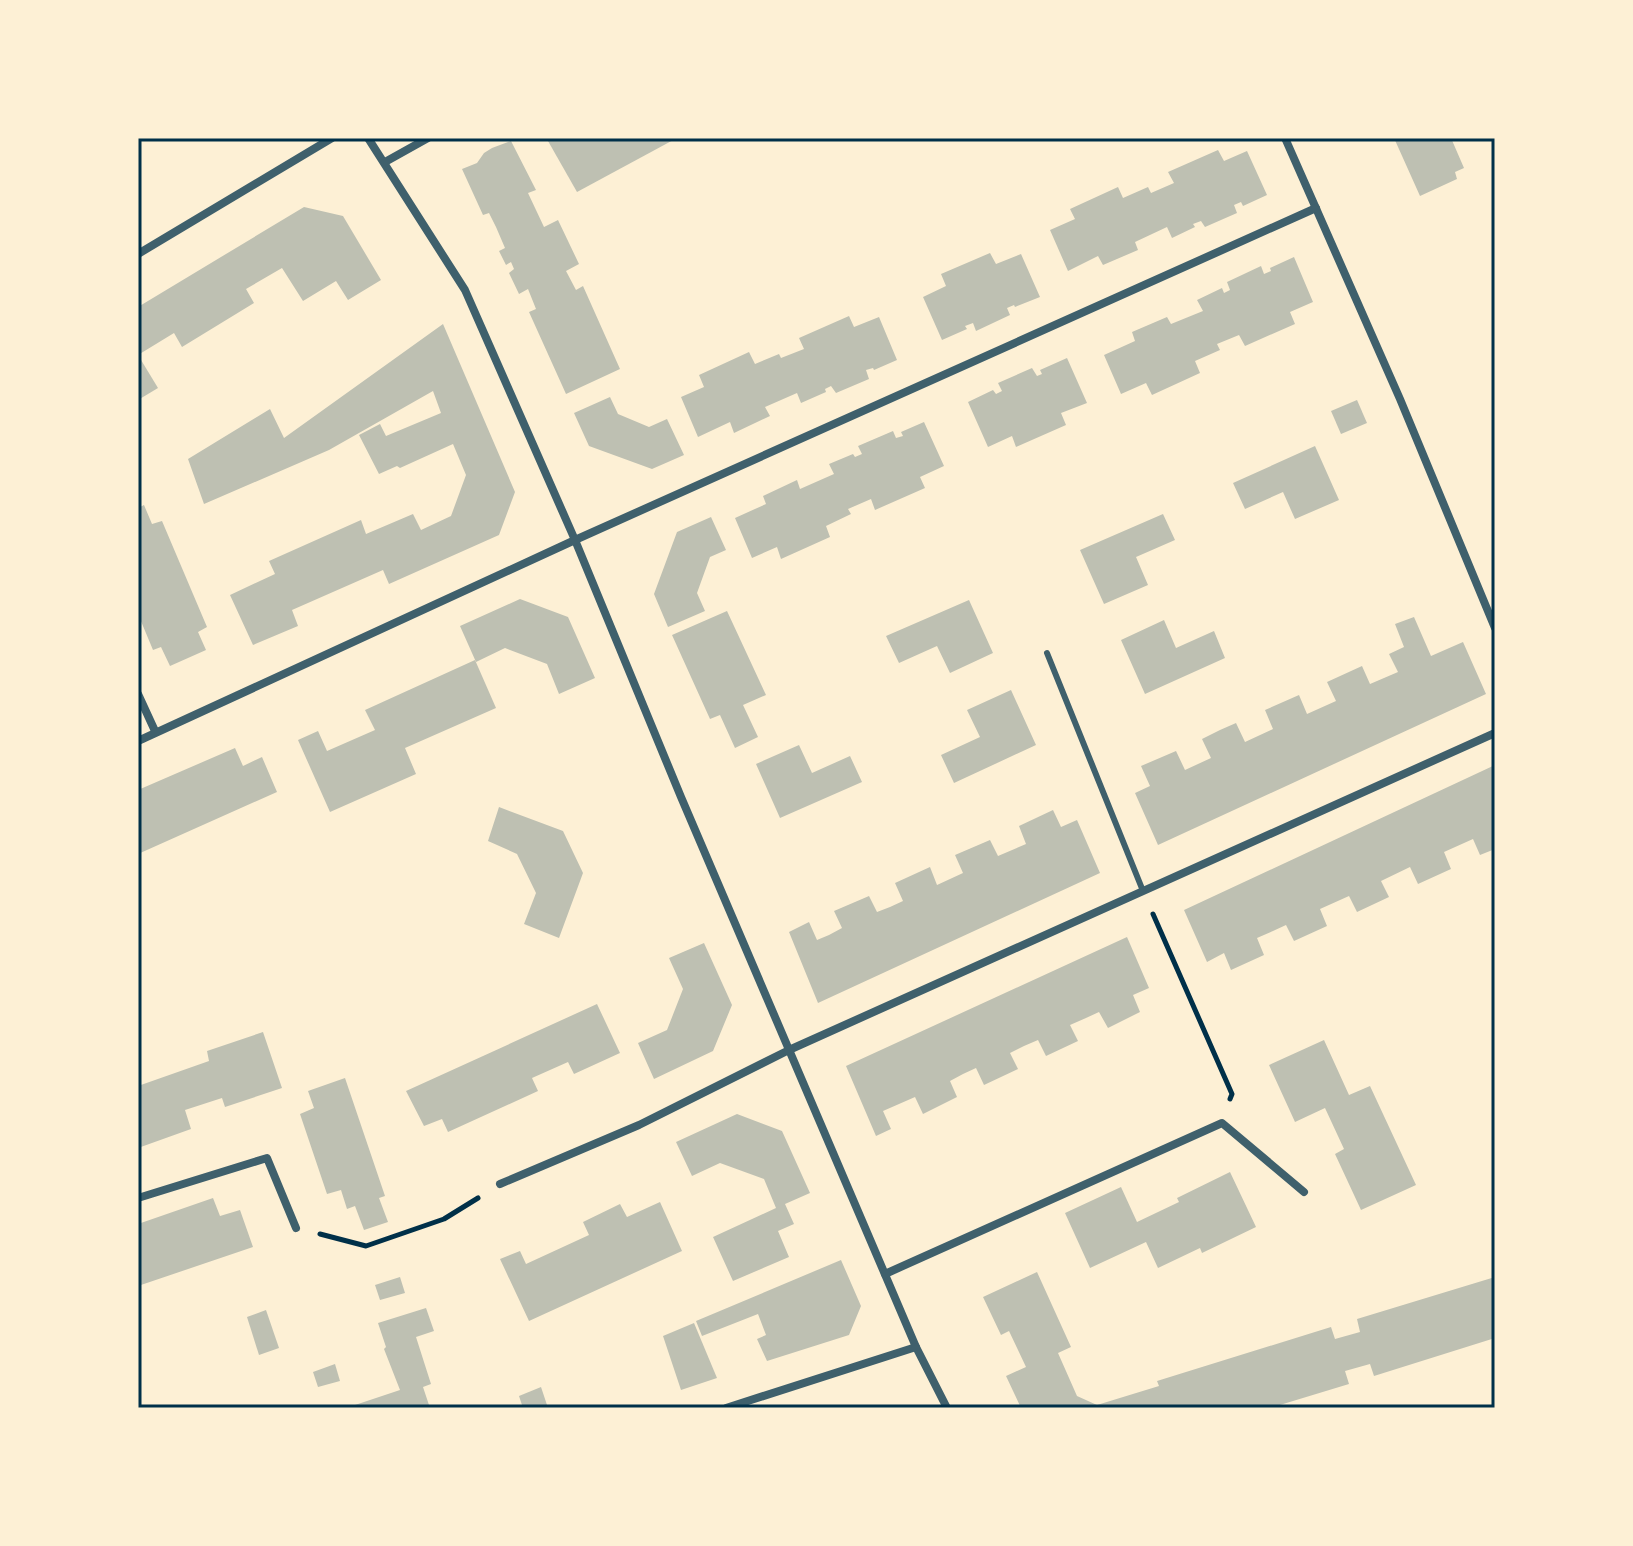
<svg xmlns="http://www.w3.org/2000/svg" width="1633" height="1546" font-family="Lato,sans-serif">
  <style>
    .building { fill: #bec0b2 }
    .lines { fill: none; stroke-linecap: round; stroke-linejoin: round }
    .path { stroke: #003049; stroke-width: 5 }
    .service { stroke: #3f606c; stroke-width: 6 }
    .minor { stroke: #3f606c; stroke-width: 8 }
    .neatline { fill: none; stroke: #003049; stroke-width: 3 }
  </style>
  <rect width="100%" height="100%" fill="#fdf0d5"/>
  <!-- building -->
  <g class="building">
    <polygon points="555,138 677,138 577,192 548,141"/>
    <polygon points="1394,138 1451,138 1464,168 1455,172 1457,179 1420,196"/>
    <polygon points="511,141 536,190 528,193 544,227 558,220 579,264 566,271 576,290 583,286 620,369 566,394 529,312 536,309 528,289 519,294 509,273 514,269 511,262 506,265 499,251 505,248 496,227 489,213 483,215 462,169 477,163 484,153 492,148"/>
    <polygon points="1218,150 1224,161 1247,151 1267,195 1243,206 1241,202 1234,205 1237,213 1205,227 1201,221 1193,224 1195,227 1172,238 1167,227 1135,242 1138,250 1103,265 1098,256 1068,271 1050,230 1075,219 1070,209 1118,187 1123,198 1148,187 1151,193 1174,183 1168,172"/>
    <polygon points="304,207 343,216 381,280 348,300 336,281 303,301 282,268 246,289 254,303 182,347 174,333 138,355 138,307"/>
    <polygon points="990,253 996,264 1021,254 1040,297 1015,307 1014,305 1007,308 1010,315 976,331 973,323 965,326 967,329 942,340 923,297 946,286 941,274"/>
    <polygon points="1294,257 1313,302 1290,312 1295,324 1245,346 1239,335 1217,344 1220,350 1195,361 1200,373 1152,395 1146,383 1121,394 1104,355 1135,341 1132,332 1167,317 1171,324 1203,311 1197,300 1222,288 1224,293 1230,290 1227,282 1261,266 1264,274 1271,271 1270,268"/>
    <polygon points="849,316 854,327 879,317 897,360 874,370 873,368 866,370 869,379 836,393 831,386 825,389 826,392 801,403 797,393 765,407 770,416 734,433 730,422 698,437 681,397 704,387 699,375 749,352 755,364 779,354 781,358 804,349 799,338"/>
    <polygon points="443,324 515,492 499,535 389,584 383,570 292,610 298,626 253,645 230,595 275,574 269,561 361,520 366,534 413,514 421,530 451,516 466,475 453,444 400,468 397,466 379,474 359,435 380,424 386,436 441,413 433,391 329,450 204,504 188,459 270,409 284,438"/>
    <polygon points="138,355 158,388 138,400"/>
    <polygon points="1067,358 1087,403 1061,413 1066,425 1016,447 1012,436 988,447 968,402 993,390 996,394 1002,391 998,383 1032,368 1037,376 1042,374 1040,370"/>
    <polygon points="610,397 618,414 649,427 667,419 684,455 652,469 589,446 574,413"/>
    <polygon points="1357,400 1367,423 1341,434 1331,411"/>
    <polygon points="924,422 944,466 920,477 925,488 875,510 871,499 848,509 851,514 826,526 830,537 781,559 777,547 752,558 735,518 766,504 763,496 797,480 800,489 834,474 829,464 853,454 855,457 862,454 858,446 893,431 896,438 903,436 901,432"/>
    <polygon points="1315,446 1339,500 1295,519 1283,492 1245,509 1233,483"/>
    <polygon points="144,505 152,524 162,521 207,627 198,632 206,650 170,666 161,647 153,650 138,614 138,508"/>
    <polygon points="1163,514 1175,540 1136,557 1148,585 1104,604 1080,550"/>
    <polygon points="711,517 726,550 710,557 697,593 705,611 668,627 654,594 677,532"/>
    <polygon points="520,599 568,617 595,678 559,694 547,664 505,648 476,662 460,626"/>
    <polygon points="969,600 993,653 950,673 937,646 899,663 886,636"/>
    <polygon points="727,611 766,695 743,705 758,737 735,748 720,715 710,719 672,635"/>
    <polygon points="1414,617 1431,656 1463,642 1486,694 1158,845 1135,793 1150,786 1141,766 1176,751 1185,770 1211,758 1202,739 1220,730 1236,723 1245,742 1273,729 1265,710 1299,695 1307,714 1336,701 1327,682 1362,666 1370,684 1398,672 1389,654 1404,647 1395,624"/>
    <polygon points="1164,620 1176,648 1214,631 1225,658 1145,694 1121,640"/>
    <polygon points="475,660 496,708 405,748 416,774 330,812 298,740 318,731 327,751 375,730 365,710"/>
    <polygon points="1011,690 1036,745 954,783 941,755 980,737 967,710"/>
    <polygon points="799,745 812,773 850,756 862,782 780,818 756,764"/>
    <polygon points="235,748 243,766 262,757 277,792 138,854 138,790"/>
    <polygon points="1495,765 1495,849 1480,855 1473,839 1444,852 1451,869 1418,884 1410,867 1381,881 1389,897 1357,912 1349,896 1320,909 1327,926 1294,941 1286,925 1273,931 1257,938 1264,955 1231,970 1224,953 1207,962 1184,910"/>
    <polygon points="499,807 563,831 583,873 559,938 524,924 536,893 517,854 488,841"/>
    <polygon points="1053,810 1061,827 1077,820 1100,873 818,1003 789,932 809,922 817,940 829,935 842,928 834,911 869,896 877,912 890,907 903,901 895,883 930,867 937,885 963,873 955,855 990,840 998,856 1026,844 1019,826"/>
    <polygon points="1127,937 1149,988 1133,995 1140,1012 1108,1028 1099,1012 1086,1018 1070,1025 1078,1041 1046,1056 1038,1040 1024,1046 1010,1053 1018,1069 984,1085 976,1068 963,1074 950,1081 957,1097 923,1114 915,1097 883,1111 891,1129 876,1136 846,1066"/>
    <polygon points="704,943 732,1005 713,1051 654,1079 638,1043 667,1030 683,989 669,958"/>
    <polygon points="597,1004 620,1053 574,1074 568,1062 532,1078 538,1091 448,1132 442,1119 424,1126 406,1091"/>
    <polygon points="263,1032 282,1088 225,1107 222,1098 185,1110 191,1129 138,1148 138,1086 209,1061 207,1051"/>
    <polygon points="1324,1040 1349,1095 1370,1086 1416,1185 1361,1210 1335,1154 1344,1149 1325,1108 1295,1122 1269,1065"/>
    <polygon points="345,1078 385,1196 379,1198 388,1222 364,1230 355,1206 347,1209 341,1190 327,1194 300,1114 314,1108 308,1091"/>
    <polygon points="737,1114 782,1131 810,1193 785,1204 794,1224 778,1231 789,1257 733,1281 713,1237 776,1208 764,1179 720,1163 692,1176 676,1142"/>
    <polygon points="1230,1172 1256,1227 1202,1253 1200,1248 1158,1268 1146,1242 1090,1268 1065,1213 1121,1187 1137,1222 1179,1202 1177,1198"/>
    <polygon points="213,1198 220,1216 240,1210 253,1247 138,1286 138,1224"/>
    <polygon points="660,1202 682,1251 529,1321 500,1259 520,1251 526,1264 589,1235 583,1222 620,1204 627,1217"/>
    <polygon points="841,1260 861,1306 849,1335 767,1361 757,1339 766,1335 758,1314 702,1336 696,1321"/>
    <polygon points="1037,1272 1071,1347 1058,1353 1077,1396 1097,1405 1159,1386 1157,1381 1331,1327 1335,1339 1360,1332 1357,1319 1495,1277 1495,1338 1374,1376 1370,1364 1345,1371 1349,1384 1270,1408 1021,1408 1006,1376 1026,1367 1009,1331 1001,1335 983,1297"/>
    <polygon points="400,1277 405,1293 380,1300 375,1285"/>
    <polygon points="426,1308 434,1331 416,1337 431,1384 423,1387 430,1408 346,1408 400,1390 384,1349 386,1347 378,1323"/>
    <polygon points="266,1310 279,1348 259,1355 247,1317"/>
    <polygon points="694,1323 717,1378 681,1390 663,1336"/>
    <polygon points="335,1364 340,1381 318,1387 313,1372"/>
    <polygon points="541,1387 548,1408 523,1408 519,1396"/>
  </g>
  <g class="lines">
    <!-- path -->
    <g class="path">
      <polyline points="1153,914 1232,1094 1230,1099"/>
      <polyline points="320,1234 366,1246 444,1219 478,1198"/>
    </g>
    <!-- service -->
    <polyline class="service" points="1047,653 1143,891"/>
    <!-- minor -->
    <g class="minor">
      <polyline points="368,138 465,290 575,540 681,797 916,1347 947,1408"/>
      <polyline points="1285,138 1400,399 1495,628"/>
      <polyline points="385,162 428,138"/>
      <polyline points="138,254 332,138"/>
      <polyline points="138,694 155,731"/>
      <polyline points="138,741 575,540 1316,208"/>
      <polyline points="500,1184 639,1125 789,1050 1495,733"/>
      <polyline points="138,1198 267,1158 296,1228"/>
      <polyline points="885,1274 1222,1123 1304,1192"/>
      <polyline points="726,1408 916,1347"/>
    </g>
  </g>
  <!-- border -->
  <rect width="1633" height="1546" fill="none" stroke="#fdf0d5" stroke-width="280"/>
  <rect x="140" y="140" width="1353" height="1266" class="neatline"/>
</svg>
